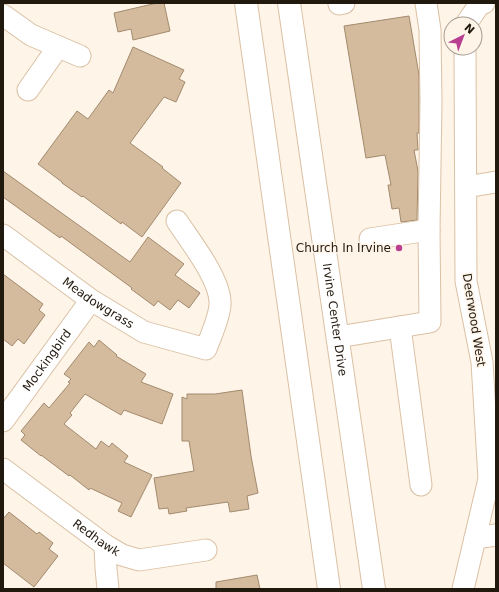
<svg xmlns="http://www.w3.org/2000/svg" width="499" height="592" font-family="'DejaVu Sans',sans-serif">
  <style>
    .building { fill: #d4bb9d; stroke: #a28a6e }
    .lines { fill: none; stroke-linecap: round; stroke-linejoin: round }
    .minor-casing { stroke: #dac1a4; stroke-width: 23 }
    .major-casing { stroke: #dac1a4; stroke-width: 24 }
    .minor { stroke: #fff; stroke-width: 21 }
    .major { stroke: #fff; stroke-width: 22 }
    .poi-dot { fill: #b93f91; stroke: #fff4e8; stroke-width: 1.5 }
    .labels { text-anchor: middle; stroke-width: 3; stroke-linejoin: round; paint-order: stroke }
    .poi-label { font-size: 12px; fill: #22190e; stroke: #fff4e8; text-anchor: end }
    .street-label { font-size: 12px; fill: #22190e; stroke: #fff4e8 }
  </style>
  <rect width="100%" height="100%" fill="#fff4e8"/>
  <!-- building -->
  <g class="building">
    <polygon points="157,3 164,3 170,31 133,40 131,29 118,32 114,13"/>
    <polygon points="409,16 419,75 419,133 417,133 418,150 414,150 418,171 417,220 401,222 399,208 392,209 388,185 391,185 385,155 366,158 344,26"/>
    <polygon points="133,47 184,70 179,79 185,82 176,102 164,97 130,143 163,167 162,168 181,183 142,237 122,222 121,224 83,196 82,197 62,183 62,182 38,164 77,111 88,119 109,90 113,93"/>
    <polygon points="3,171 130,262 148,237 184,264 175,275 200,293 189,308 178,300 170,310 158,301 154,306 131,289 132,288 61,236 60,238 3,197"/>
    <polygon points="3,274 43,304 39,310 45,315 24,344 18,339 12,346 3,339"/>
    <polygon points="99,340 117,355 116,356 146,374 141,382 173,394 162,424 124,410 121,415 85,394 70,413 72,415 64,424 96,449 101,441 109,447 112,443 128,456 124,462 152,475 131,517 118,511 122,503 90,488 89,490 70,475 69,476 41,455 41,456 21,440 25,435 21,431 44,403 49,408 70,383 68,382 71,379 64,374 89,342 94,347"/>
    <polygon points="242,390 251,456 258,493 247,496 249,509 230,512 228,502 186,508 187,511 169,514 168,508 159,509 154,478 194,471 189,441 182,441 182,397 187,399 187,394 215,394"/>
    <polygon points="9,512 37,534 39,532 53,543 49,549 58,556 34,587 3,563 3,519"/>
    <polygon points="257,575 260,589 216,589 216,582"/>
  </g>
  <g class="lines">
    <defs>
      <g id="minor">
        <polyline points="339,4 344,3"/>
        <polyline points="3,15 31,35 80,56"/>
        <polyline points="466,24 479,5 484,3"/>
        <polyline points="28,90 58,47"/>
        <polyline points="466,187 496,182"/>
        <path id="s1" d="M3 235 91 300 144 332 206 349C211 335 219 319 220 305 222 281 190 241 177 221"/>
        <polyline points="370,239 429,230"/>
        <polyline points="400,327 421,485"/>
        <polyline points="338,337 430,322 429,230 431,102 430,30 426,3"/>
        <path id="s2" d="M3 421 91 300"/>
        <path id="s3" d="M3 469 105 545 122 555 139 560 206 550"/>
        <polyline points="475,538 496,535"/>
        <polyline points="105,545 106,568 108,589"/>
        <polyline points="463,589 489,479 482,362 466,281 465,48"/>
      </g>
      <g id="major">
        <polyline points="246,3 329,589"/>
        <path id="s4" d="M289 3 374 589"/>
      </g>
    </defs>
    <!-- minor casing -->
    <use href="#minor" class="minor-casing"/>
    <!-- major casing -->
    <use href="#major" class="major-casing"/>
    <!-- minor -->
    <use href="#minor" class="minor"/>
    <!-- major -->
    <use href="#major" class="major"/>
  </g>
  <!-- markers -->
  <circle class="poi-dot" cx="399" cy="248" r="4"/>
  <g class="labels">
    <!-- poi labels -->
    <g class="poi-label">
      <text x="391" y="252">Church In Irvine</text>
    </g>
    <!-- street labels -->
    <g class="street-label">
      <text dy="4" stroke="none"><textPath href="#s1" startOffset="117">Meadowgrass</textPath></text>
      <text dy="4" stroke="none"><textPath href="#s4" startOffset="320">Irvine Center Drive</textPath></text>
      <text transform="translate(474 320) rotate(81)" y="4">Deerwood West</text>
      <text dy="4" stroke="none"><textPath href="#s2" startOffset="75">Mockingbird</textPath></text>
      <text dy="4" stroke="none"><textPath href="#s3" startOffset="116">Redhawk</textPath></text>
    </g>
  </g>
  <!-- border -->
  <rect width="499" height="592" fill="none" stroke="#22190e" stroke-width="8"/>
  <!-- north arrow -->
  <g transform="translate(463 36) rotate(42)"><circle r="19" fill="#fff4e8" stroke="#a79c91"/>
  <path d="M0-3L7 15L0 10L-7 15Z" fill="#b93f91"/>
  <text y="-6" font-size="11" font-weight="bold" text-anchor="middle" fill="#22190e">N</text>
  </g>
</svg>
